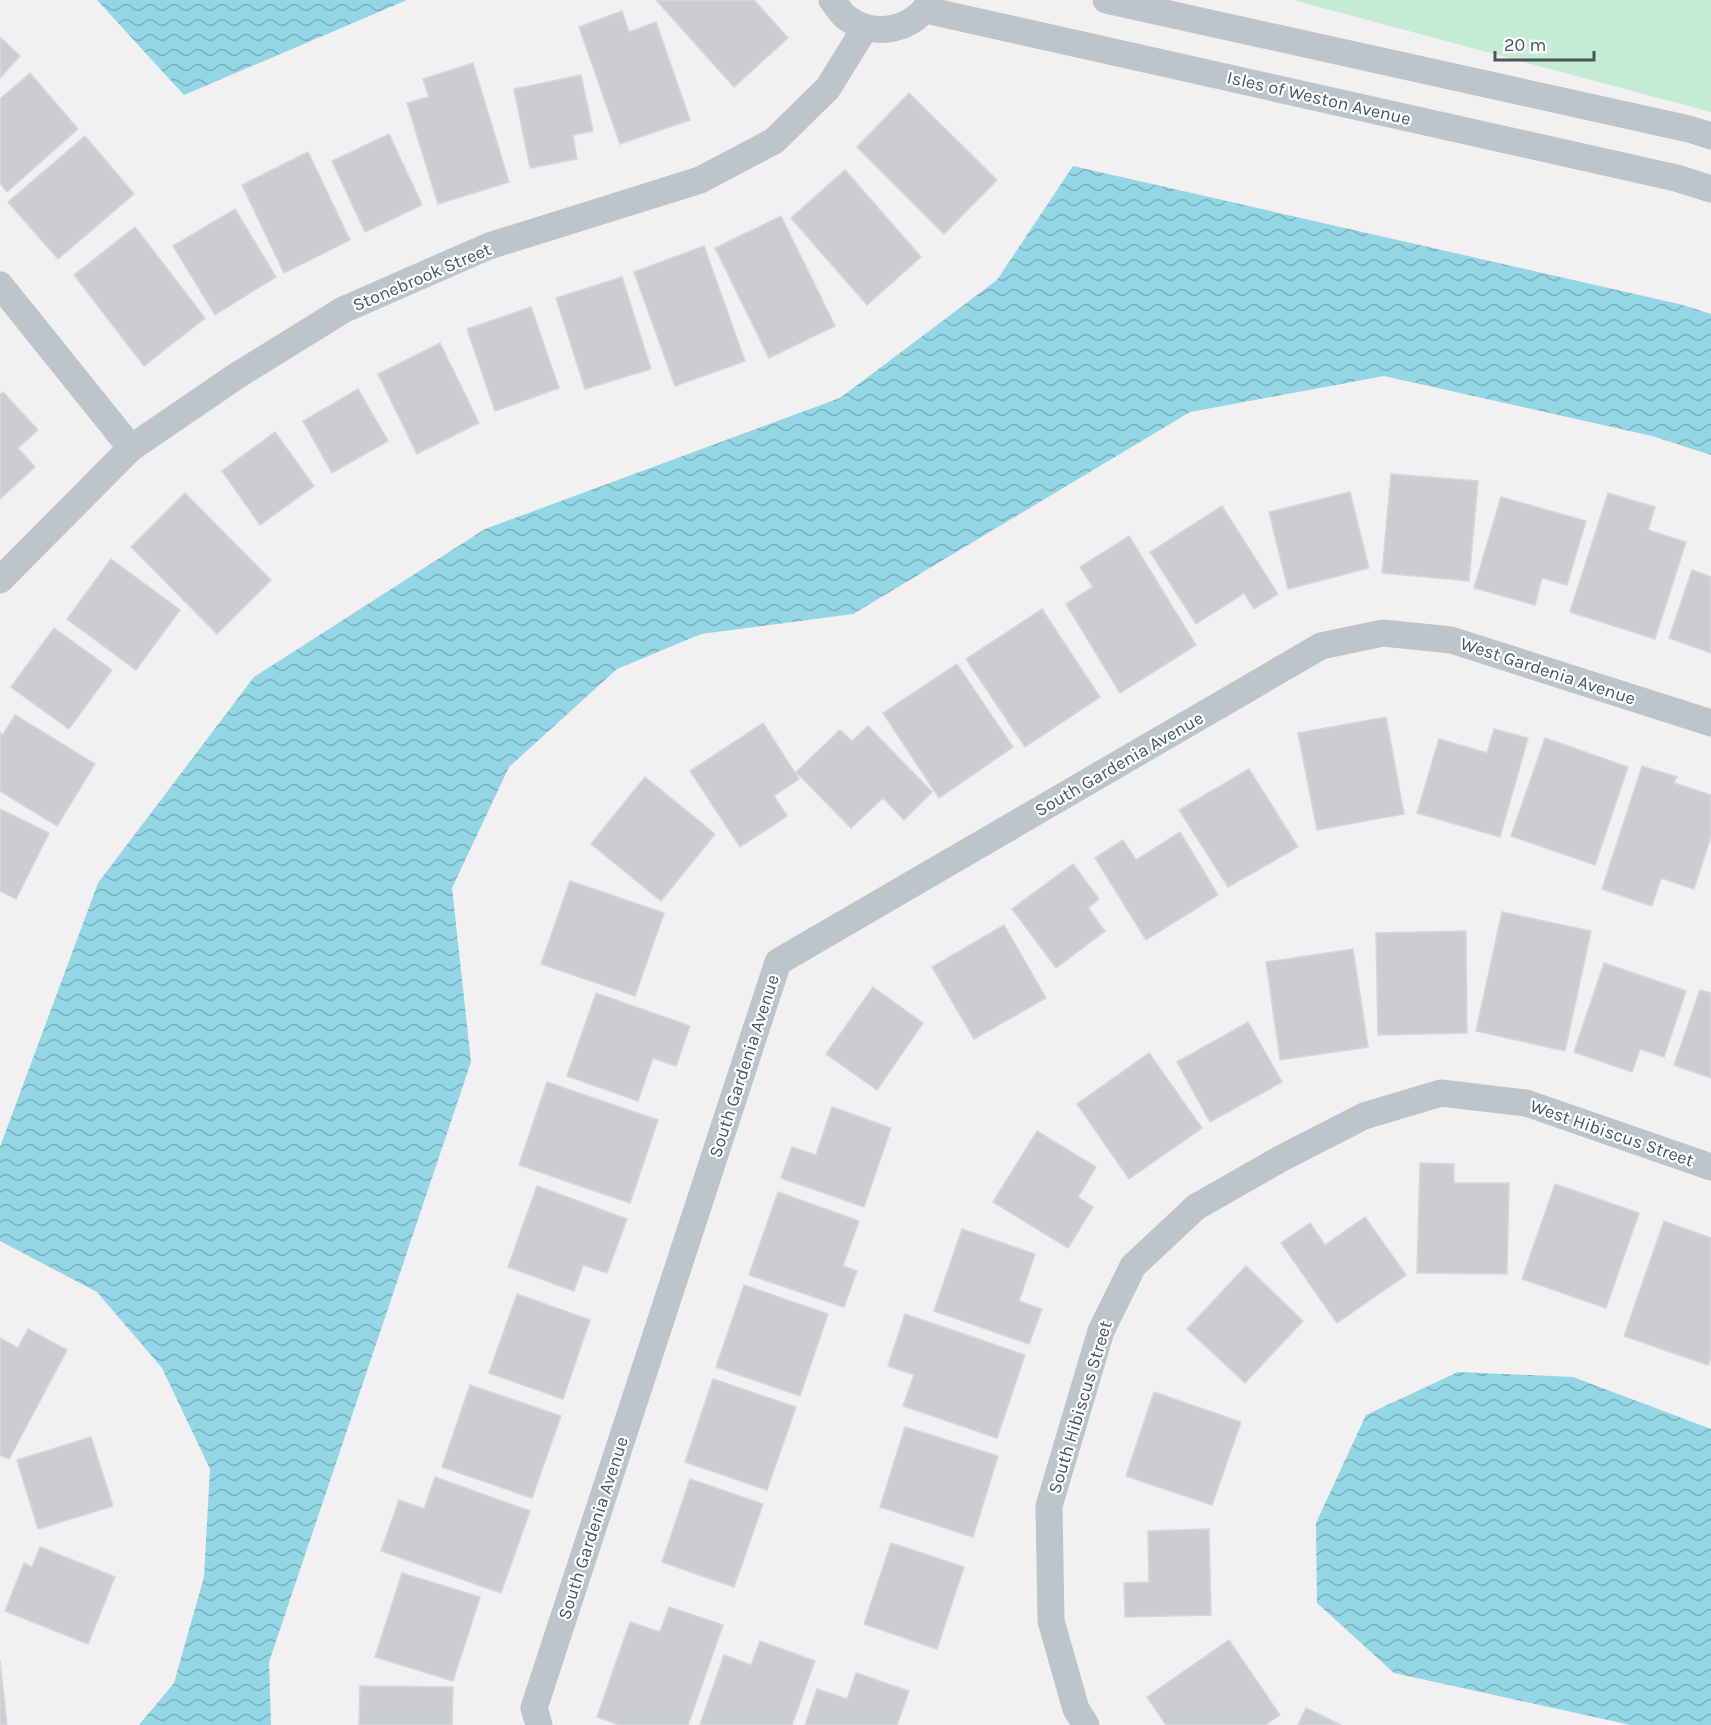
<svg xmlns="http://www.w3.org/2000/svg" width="1711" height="1725" font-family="Karla,sans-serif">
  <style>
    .green { fill: #c3ecd2 }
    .water { fill: url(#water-waves) }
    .building { fill: #cbcdd2; stroke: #d5d7db; stroke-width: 1.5 }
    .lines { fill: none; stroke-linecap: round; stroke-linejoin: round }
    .minor { stroke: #bdc5cc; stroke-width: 27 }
    .labels { text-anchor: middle; stroke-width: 4.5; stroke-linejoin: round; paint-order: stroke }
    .street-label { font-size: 18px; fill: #4a545c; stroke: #fff }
  </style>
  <defs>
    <pattern id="water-waves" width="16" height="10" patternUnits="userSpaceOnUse" patternTransform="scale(1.5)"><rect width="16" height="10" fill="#93d6e5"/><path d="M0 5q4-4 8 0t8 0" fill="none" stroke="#7ab0bd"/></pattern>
  </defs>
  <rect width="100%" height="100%" fill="#f2f0f0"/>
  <!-- green -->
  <polygon class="green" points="1293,0 1711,0 1711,112"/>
  <!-- water -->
  <g class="water">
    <polygon points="97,0 407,0 184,95"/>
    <polygon points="1073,166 1683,305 1711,314 1711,455 1652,436 1384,376 1190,412 853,614 701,634 617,669 509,767 452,888 471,1062 269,1662 271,1725 139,1725 174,1683 204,1577 210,1469 162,1368 97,1292 0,1241 0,1147 98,883 254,677 485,529 840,398 997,280"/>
    <polygon points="1458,1372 1573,1377 1711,1429 1711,1725 1631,1725 1394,1673 1317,1603 1316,1523 1366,1415"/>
  </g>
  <!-- building -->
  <g class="building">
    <polygon points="656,0 754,0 788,38 734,87"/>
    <polygon points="622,11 629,32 656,22 690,120 620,144 579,27"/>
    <polygon points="0,37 20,56 0,78"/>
    <polygon points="473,63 509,182 438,204 407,103 429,97 423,79"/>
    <polygon points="30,73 78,129 7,192 0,183 0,99"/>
    <polygon points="581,75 593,131 573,135 577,159 530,168 514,89"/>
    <polygon points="909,93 997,180 944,234 857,147"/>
    <polygon points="389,134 422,205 365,232 332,161"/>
    <polygon points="85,136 134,194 58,259 8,202"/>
    <polygon points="308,152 350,240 284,273 242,185"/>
    <polygon points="845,170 921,257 867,305 791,218"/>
    <polygon points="235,209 276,277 215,315 173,246"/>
    <polygon points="781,216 835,326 769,358 715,248"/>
    <polygon points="135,227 205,318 144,366 74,275"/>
    <polygon points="704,246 745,361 675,386 634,272"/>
    <polygon points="622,277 651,369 585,389 556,298"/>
    <polygon points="531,307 559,388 495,411 467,329"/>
    <polygon points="440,343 479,423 417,454 378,374"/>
    <polygon points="358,389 388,441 332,473 303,421"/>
    <polygon points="3,392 38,430 18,448 35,467 0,499 0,395"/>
    <polygon points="275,432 314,486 260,525 222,471"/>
    <polygon points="1391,474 1478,481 1469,581 1382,573"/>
    <polygon points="1350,492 1369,568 1288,589 1269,512"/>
    <polygon points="185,493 271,580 217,634 131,547"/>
    <polygon points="1608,493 1655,507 1648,530 1686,542 1655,639 1570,612"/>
    <polygon points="1501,497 1586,521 1567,585 1542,578 1535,605 1474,588"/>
    <polygon points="1222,506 1278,594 1254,609 1244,593 1196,624 1150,552"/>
    <polygon points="1129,536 1196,645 1120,693 1066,604 1093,587 1080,567"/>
    <polygon points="111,559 180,610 136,670 67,619"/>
    <polygon points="1692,570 1711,577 1711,653 1669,638"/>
    <polygon points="1042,609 1100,697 1025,747 966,659"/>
    <polygon points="54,628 112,670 69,729 11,687"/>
    <polygon points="957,664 1013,747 939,798 883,713"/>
    <polygon points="15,715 95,764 57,826 0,791 0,733 3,735"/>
    <polygon points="1386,717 1404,814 1317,830 1298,733"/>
    <polygon points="763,723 799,779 774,796 787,816 740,847 690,771"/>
    <polygon points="868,726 932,792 904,820 883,798 851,828 796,772 840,730 852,741"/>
    <polygon points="1494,729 1528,738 1500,837 1417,813 1439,739 1487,753"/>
    <polygon points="1545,738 1628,767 1595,865 1511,836"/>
    <polygon points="1642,766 1677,777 1674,783 1711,795 1711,836 1694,889 1661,878 1652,906 1602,889"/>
    <polygon points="1249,769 1298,847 1228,887 1179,810"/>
    <polygon points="645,777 715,834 661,901 591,844"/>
    <polygon points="0,809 49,833 16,899 0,891"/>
    <polygon points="1180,832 1218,895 1146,940 1095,858 1123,840 1136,860"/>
    <polygon points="1073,864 1099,899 1088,908 1105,931 1056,968 1012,909"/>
    <polygon points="570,881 664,913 635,996 541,964"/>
    <polygon points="1502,912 1591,931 1565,1051 1476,1031"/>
    <polygon points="1004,925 1046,998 974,1039 932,967"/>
    <polygon points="1466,931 1467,1033 1378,1035 1376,933"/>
    <polygon points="1353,949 1368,1047 1280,1060 1266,962"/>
    <polygon points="1604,963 1686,991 1664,1057 1640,1049 1632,1072 1574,1052"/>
    <polygon points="873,987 923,1023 877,1090 826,1054"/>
    <polygon points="1700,990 1711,993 1711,1078 1674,1065"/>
    <polygon points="596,993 690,1026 676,1066 653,1058 638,1101 567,1076"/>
    <polygon points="1248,1022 1282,1082 1210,1122 1177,1062"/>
    <polygon points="1149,1053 1202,1128 1129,1179 1077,1104"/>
    <polygon points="547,1082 658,1120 630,1203 519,1165"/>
    <polygon points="832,1107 891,1128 864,1207 781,1178 792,1147 816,1155"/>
    <polygon points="1037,1131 1096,1167 1078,1197 1093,1207 1068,1248 993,1202"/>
    <polygon points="1420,1163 1454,1164 1454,1183 1509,1183 1507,1274 1417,1273"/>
    <polygon points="1555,1184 1639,1213 1606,1308 1522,1279"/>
    <polygon points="537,1186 627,1219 607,1273 583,1265 574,1291 508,1267"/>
    <polygon points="778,1192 859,1221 843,1266 857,1271 844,1307 749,1275"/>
    <polygon points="1365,1217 1406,1275 1337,1323 1281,1243 1310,1223 1325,1245"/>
    <polygon points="1664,1221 1711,1238 1711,1357 1708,1365 1624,1336"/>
    <polygon points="962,1229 1035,1254 1019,1301 1042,1309 1029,1344 934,1311"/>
    <polygon points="1246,1266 1303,1321 1245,1383 1187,1329"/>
    <polygon points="744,1285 828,1314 800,1396 716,1367"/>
    <polygon points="517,1294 590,1320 563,1399 489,1373"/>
    <polygon points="905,1314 1025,1355 997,1438 903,1406 914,1375 888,1366"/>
    <polygon points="28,1329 67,1350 9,1459 0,1455 0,1338 18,1348"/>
    <polygon points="713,1379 796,1407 767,1490 685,1462"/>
    <polygon points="470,1385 561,1416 532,1498 442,1467"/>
    <polygon points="1154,1392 1241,1422 1212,1505 1126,1476"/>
    <polygon points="905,1427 998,1456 973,1537 880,1507"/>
    <polygon points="91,1437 113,1506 38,1529 17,1460"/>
    <polygon points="435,1477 530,1511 501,1593 381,1551 399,1500 424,1509"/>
    <polygon points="690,1479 763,1504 734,1587 662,1562"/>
    <polygon points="1209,1529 1211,1615 1125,1617 1124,1583 1149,1582 1148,1531"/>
    <polygon points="891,1543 964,1567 937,1649 864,1624"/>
    <polygon points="40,1547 115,1577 88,1644 5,1611 24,1563 32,1567"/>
    <polygon points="402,1573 480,1597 453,1681 375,1657"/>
    <polygon points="669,1607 723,1625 688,1725 619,1725 597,1717 630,1622 660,1632"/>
    <polygon points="1229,1640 1280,1715 1265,1725 1166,1725 1147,1697"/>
    <polygon points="760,1641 815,1661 792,1725 700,1725 724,1655 751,1665"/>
    <polygon points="0,1661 7,1725 0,1725"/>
    <polygon points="856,1673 909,1691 897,1725 805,1725 817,1689 847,1699"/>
    <polygon points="360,1686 453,1687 452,1725 359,1725"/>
    <polygon points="1306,1708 1341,1725 1298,1725"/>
  </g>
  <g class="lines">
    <!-- minor -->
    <g class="minor">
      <path d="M832 0C837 6 841 14 847 18 875 39 915 30 931 0"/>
      <polyline points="1106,0 1689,129 1711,136"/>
      <polyline points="926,10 1676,178 1711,189"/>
      <polyline points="0,285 131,448"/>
      <polyline points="0,580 131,448 238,375 343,310 489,246 700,180 774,141 828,88 865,28"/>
      <polyline points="539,1725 534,1708 778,962 1321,646 1383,633 1451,640 1711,723"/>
      <polyline points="1086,1725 1076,1709 1051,1621 1049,1506 1101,1331 1133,1266 1196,1207 1282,1158 1364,1116 1441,1093 1526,1103 1711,1167"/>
    </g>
  </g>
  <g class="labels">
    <!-- street labels -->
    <g class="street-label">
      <text transform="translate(1319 98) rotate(13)" y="6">Isles of Weston Avenue</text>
      <text transform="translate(422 277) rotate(-23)" y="6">Stonebrook Street</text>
      <text transform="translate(1548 671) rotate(18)" y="6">West Gardenia Avenue</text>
      <text transform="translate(1119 764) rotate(-30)" y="6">South Gardenia Avenue</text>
      <text transform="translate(744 1066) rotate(-72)" y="6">South Gardenia Avenue</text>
      <text transform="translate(1612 1133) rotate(19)" y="6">West Hibiscus Street</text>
      <text transform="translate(1080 1407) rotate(-73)" y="6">South Hibiscus Street</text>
      <text transform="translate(593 1528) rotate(-72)" y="6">South Gardenia Avenue</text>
    </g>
  </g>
  <!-- scale -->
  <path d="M1495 51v9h99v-9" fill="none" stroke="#4a545c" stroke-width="3"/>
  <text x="1504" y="51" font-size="18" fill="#4a545c" stroke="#ffffff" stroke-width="4.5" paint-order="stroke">20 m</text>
</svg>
